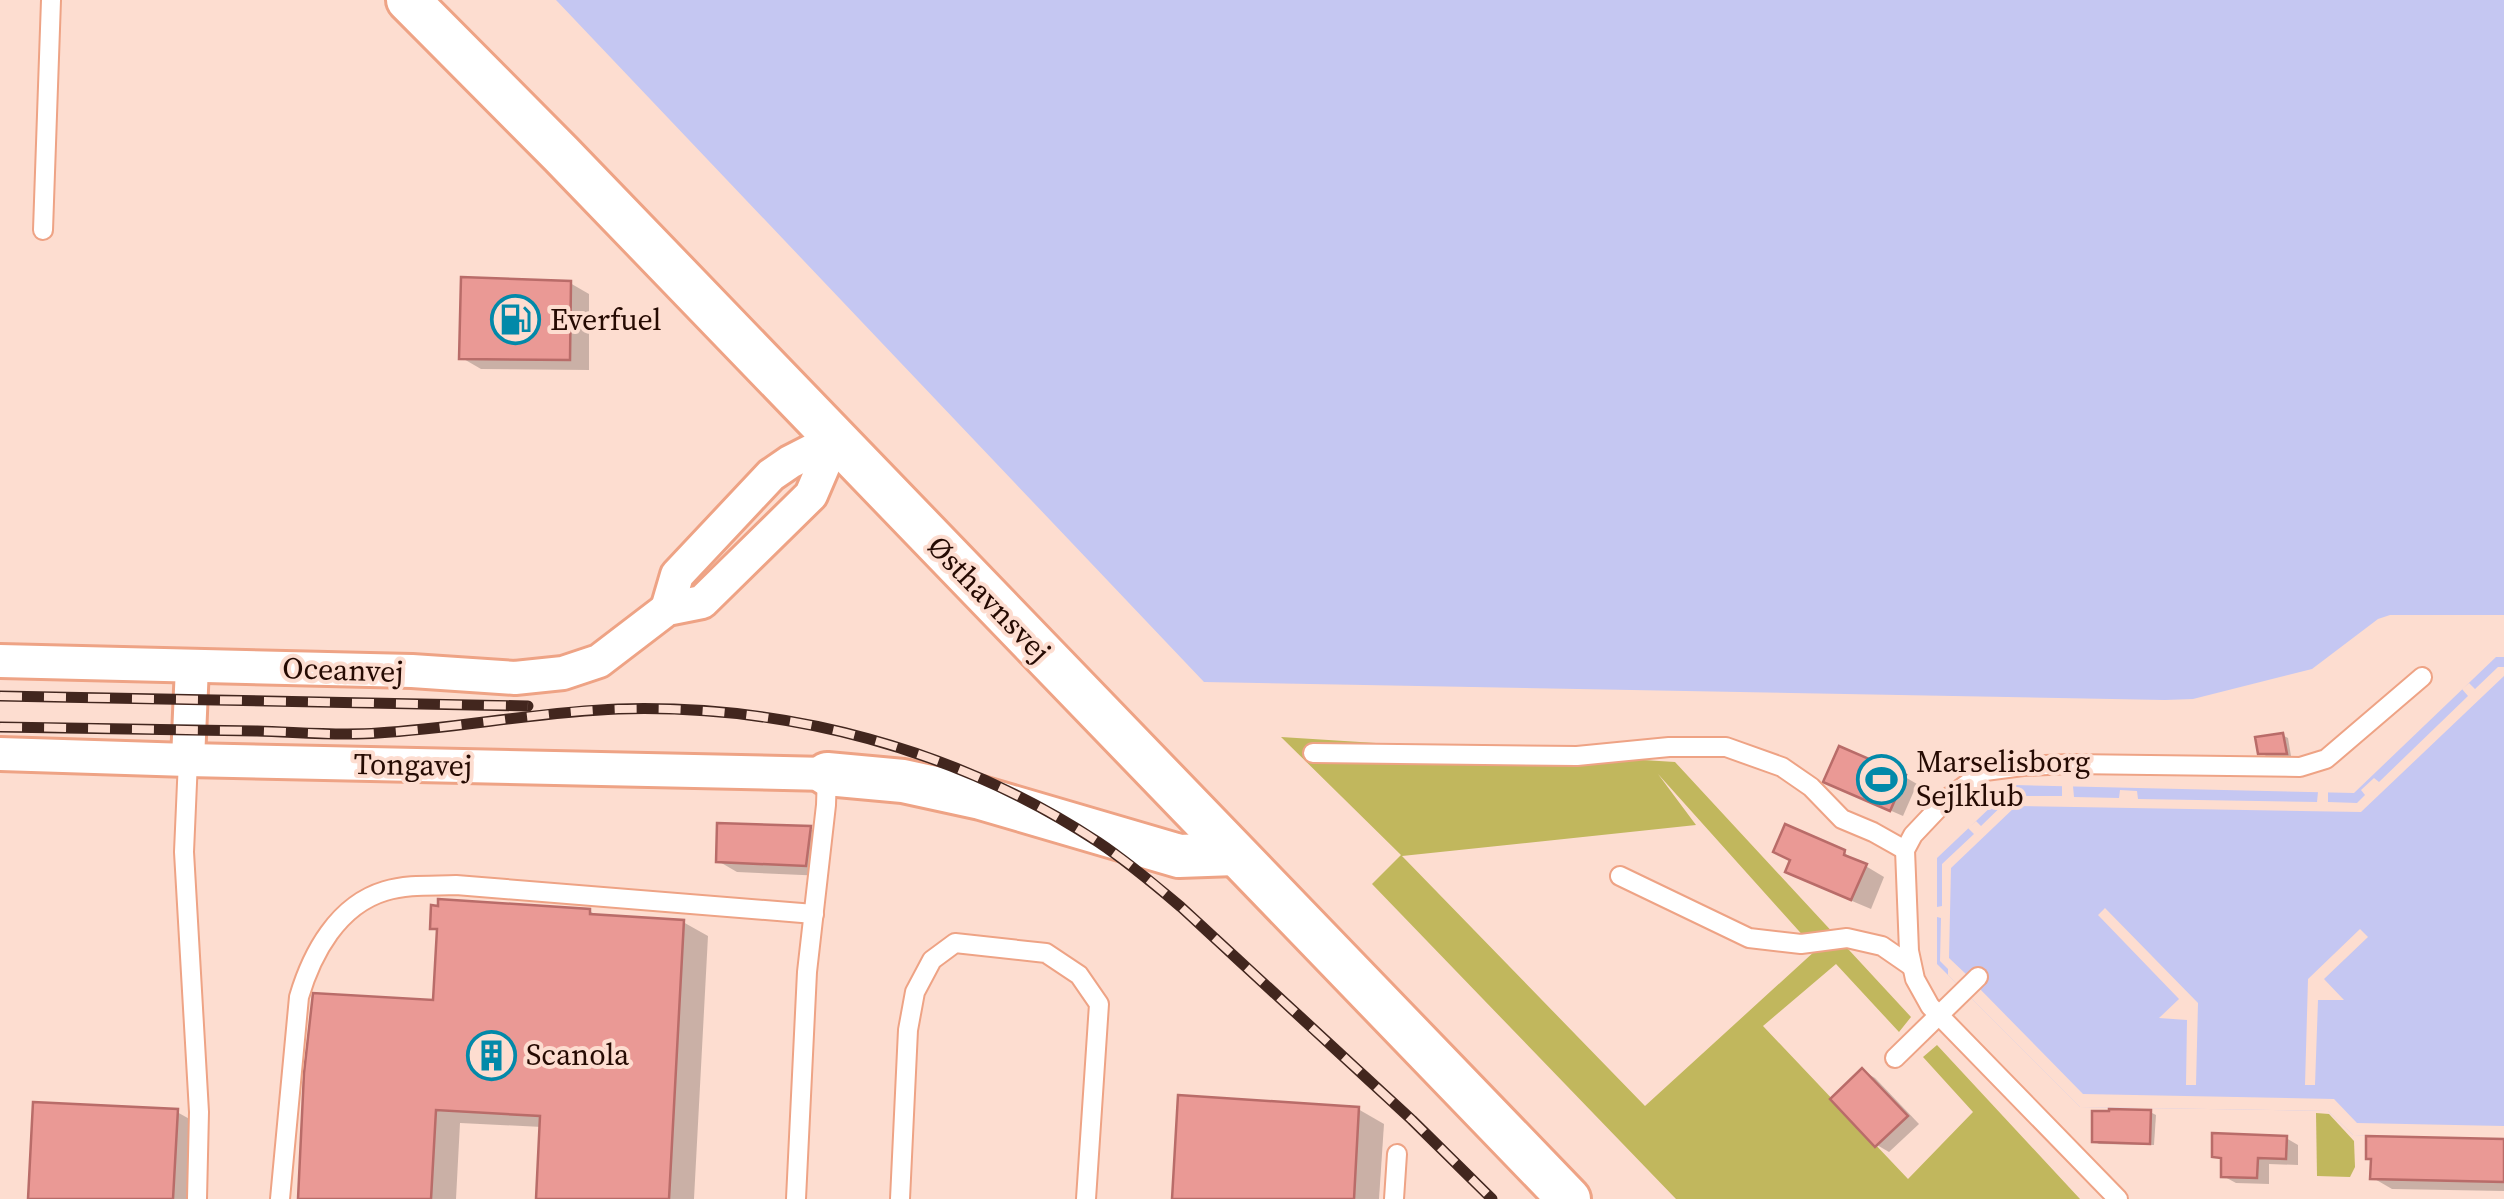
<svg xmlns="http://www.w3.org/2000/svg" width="2504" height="1199" font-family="'Source Serif 4',serif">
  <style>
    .green { fill: #c1b75d; fill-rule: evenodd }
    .water { fill: #c5c7f2 }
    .pier { fill: #fdddd0 }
    .shadow { fill: #0003 }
    .building { fill: #ea9995; stroke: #b96c69; stroke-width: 2.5 }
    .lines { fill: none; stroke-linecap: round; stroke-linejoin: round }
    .service-casing { stroke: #eea385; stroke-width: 22 }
    .minor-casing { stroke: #eea385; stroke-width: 38 }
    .tertiary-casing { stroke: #eea385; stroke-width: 48 }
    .service { stroke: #fff; stroke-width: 18 }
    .minor { stroke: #fff; stroke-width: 32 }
    .tertiary { stroke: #fff; stroke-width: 42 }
    .rail-casing { stroke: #42261e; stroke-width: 11 }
    .rail { stroke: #fdddd0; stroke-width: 8; stroke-dasharray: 22; stroke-linecap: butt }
    .labels { text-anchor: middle; stroke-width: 8; stroke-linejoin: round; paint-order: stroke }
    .poi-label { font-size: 30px; fill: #250a02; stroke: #fdddd0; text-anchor: start }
    .street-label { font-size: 30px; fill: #250a02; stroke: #fdddd0 }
  </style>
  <rect width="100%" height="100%" fill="#fdddd0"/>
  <!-- green -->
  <g class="green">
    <path d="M1281 737 1675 762 1911 1017 1899 1032 1836 964 1763 1026 1908 1179 1973 1112 1923 1057 1937 1045 2080 1199H1676L1372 884 1401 855ZM1658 774 1816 950 1645 1106 1402 856 1696 825Z"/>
    <polygon points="2316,1113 2329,1114 2354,1141 2355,1167 2350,1177 2317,1176"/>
  </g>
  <!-- water -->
  <g class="water">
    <polygon points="556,0 2504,0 2504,615 2390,615 2378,619 2312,669 2193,699 2165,700 1204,682"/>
    <polygon points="2496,657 2504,657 2504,1139 2353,1135 2328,1111 2080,1107 1937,964 1937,858 2014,785 2354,793"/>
  </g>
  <!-- pier -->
  <g class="pier">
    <polygon points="2498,667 2504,667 2504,676 2361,812 2016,806 1951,868 1949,958 1968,976 1958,985 1948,975 1948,969 1940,961 1941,918 1937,917 1937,907 1942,906 1942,864 1974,834 1968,828 1976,821 1981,826 2012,796 2062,796 2062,786 2073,786 2074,797 2119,798 2120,790 2137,791 2138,799 2317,802 2318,792 2328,792 2328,802 2357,803 2365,795 2361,790 2374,778 2379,782 2468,696 2462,689 2469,683 2475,689"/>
    <polygon points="2105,908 2198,1003 2196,1085 2186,1085 2187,1020 2159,1018 2179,999 2098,915"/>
    <polygon points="2360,929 2368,937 2324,979 2344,1000 2318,1000 2315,1085 2305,1085 2308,979"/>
    <polygon points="1977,986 2083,1094 2334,1099 2357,1123 2504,1126 2504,1139 2353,1135 2328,1111 2080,1107 1968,995"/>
  </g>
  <!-- shadow -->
  <g class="shadow">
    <polygon points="570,283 589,294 589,370 481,369 462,358"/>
    <polygon points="2282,735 2288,738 2291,756 2266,756 2260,752"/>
    <polygon points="1905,777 1917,784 1903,816 1839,788"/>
    <polygon points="810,829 829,840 825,876 737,872 718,861"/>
    <polygon points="1844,853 1884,877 1871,909 1807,882 1788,871"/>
    <polygon points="590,911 599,917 683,922 708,936 694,1199 538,1199 542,1127 460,1123 456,1199 300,1199 435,1002 439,931 433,927"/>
    <polygon points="1863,1071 1875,1078 1919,1124 1889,1152 1877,1145"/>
    <polygon points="1358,1109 1384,1124 1379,1199 1174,1199"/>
    <polygon points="177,1112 202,1126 198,1199 31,1199"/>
    <polygon points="2150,1112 2156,1115 2154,1145 2099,1144 2094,1141"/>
    <polygon points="2286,1138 2298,1145 2298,1165 2269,1164 2269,1184 2236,1183 2223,1176 2224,1161 2214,1156"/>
    <polygon points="2504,1142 2504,1191 2392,1189 2373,1178 2373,1161 2368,1158"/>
  </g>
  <!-- building -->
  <g class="building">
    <polygon points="461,277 571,281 570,360 459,359"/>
    <polygon points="2283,733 2287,754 2258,754 2255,737"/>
    <polygon points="1839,746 1906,775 1890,811 1823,782"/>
    <polygon points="717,823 811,826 806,866 716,862"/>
    <polygon points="1785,824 1845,850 1844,855 1867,864 1851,900 1785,872 1790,860 1773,852"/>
    <polygon points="438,899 590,909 590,914 684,920 669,1199 536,1199 540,1116 436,1110 431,1199 298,1199 304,1073 313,993 433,1000 437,929 430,929 431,905 438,906"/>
    <polygon points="1862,1068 1908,1116 1875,1147 1830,1099"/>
    <polygon points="1178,1095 1359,1107 1354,1199 1172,1199"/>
    <polygon points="33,1102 178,1109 173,1199 28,1199"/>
    <polygon points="2109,1109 2151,1110 2150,1144 2092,1142 2092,1111 2109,1111"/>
    <polygon points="2212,1133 2287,1136 2286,1159 2258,1158 2257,1178 2221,1177 2221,1158 2212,1157"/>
    <polygon points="2366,1136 2504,1139 2504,1182 2370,1179 2371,1159 2366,1159"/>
  </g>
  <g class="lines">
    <defs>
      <g id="service">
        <polyline points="43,230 51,0"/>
        <polyline points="1313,753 1577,756 1669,747 1726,747 1782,767 1811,787 1842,819 1873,832 1905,850"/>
        <polyline points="188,760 184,852 199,1112 197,1199"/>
        <polyline points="1620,876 1749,938 1801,944 1847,938 1882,946 1911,966"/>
        <polyline points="1895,1058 1978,977"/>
        <path d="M280 1199 299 997C312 953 338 905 385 891 408 884 433 886 456 885L814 914"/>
        <polyline points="796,1199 807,972 826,805 827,774"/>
        <polyline points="900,1199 908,1030 915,992 932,960 955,943 1046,953 1079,975 1099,1004 1086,1199"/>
        <polyline points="1394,1199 1397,1154"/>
        <polyline points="2118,1199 1930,1006 1915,979 1909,951 1905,850 1913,835 1948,798 1985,771 2023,766 2070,764 2300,767 2326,759 2422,677"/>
      </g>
      <g id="minor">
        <polyline points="667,609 677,575 771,475 790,462 835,439"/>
        <polyline points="0,661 412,671 515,678 563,673 599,661 667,609 702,602 811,495 835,439"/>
        <polyline points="0,754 188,760 827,774"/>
        <polyline points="188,760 192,666"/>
      </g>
      <g id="tertiary">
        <polyline points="408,0 561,154 1569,1199"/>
        <polyline points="827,774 903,781 981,798 1179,856 1235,854"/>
      </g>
    </defs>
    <!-- service casing -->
    <use href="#service" class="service-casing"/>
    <!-- minor casing -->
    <use href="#minor" class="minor-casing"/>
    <!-- tertiary casing -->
    <use href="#tertiary" class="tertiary-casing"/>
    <!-- service -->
    <use href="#service" class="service"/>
    <!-- minor -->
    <use href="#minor" class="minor"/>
    <!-- tertiary -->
    <use href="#tertiary" class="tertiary"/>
    <defs>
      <g id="rail">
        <polyline points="0,696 528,706"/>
        <path d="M0 727C86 728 171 730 257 731 297 732 338 736 378 733 458 728 538 712 618 709 787 704 957 749 1098 842 1128 862 1155 885 1181 907L1412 1120 1492 1199"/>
      </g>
    </defs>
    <!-- rail casing -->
    <use href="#rail" class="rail-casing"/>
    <!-- rail -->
    <use href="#rail" class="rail"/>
  </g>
  <!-- icons -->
  <defs>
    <symbol id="fuel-ring" viewBox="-11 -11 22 22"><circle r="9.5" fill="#fdddd0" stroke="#0289a9" stroke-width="1.5"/><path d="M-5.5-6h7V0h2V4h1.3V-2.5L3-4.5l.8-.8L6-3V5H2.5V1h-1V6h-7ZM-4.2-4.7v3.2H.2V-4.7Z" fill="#0289a9"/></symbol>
    <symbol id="stadium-ring" viewBox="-11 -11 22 22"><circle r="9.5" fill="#fdddd0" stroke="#0289a9" stroke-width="1.5"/><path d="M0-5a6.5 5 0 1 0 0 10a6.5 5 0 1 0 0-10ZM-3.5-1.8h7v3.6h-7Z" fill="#0289a9"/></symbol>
    <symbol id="building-ring" viewBox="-11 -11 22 22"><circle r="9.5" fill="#fdddd0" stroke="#0289a9" stroke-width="1.5"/><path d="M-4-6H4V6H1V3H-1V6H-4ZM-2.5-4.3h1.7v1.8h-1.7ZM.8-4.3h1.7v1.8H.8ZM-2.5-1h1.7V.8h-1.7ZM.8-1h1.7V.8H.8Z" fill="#0289a9"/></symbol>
  </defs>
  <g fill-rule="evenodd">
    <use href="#fuel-ring" x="488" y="292" width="55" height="55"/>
    <use href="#stadium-ring" x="1854" y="752" width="55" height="55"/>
    <use href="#building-ring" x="464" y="1028" width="55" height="55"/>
  </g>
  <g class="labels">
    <!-- poi labels -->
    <g class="poi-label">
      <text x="550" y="330">Everfuel</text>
      <text x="1916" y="772">Marselisborg<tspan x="1916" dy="34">Sejlklub</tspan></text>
      <text x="526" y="1065">Scanola</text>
    </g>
    <!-- street labels -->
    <g class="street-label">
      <text transform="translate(989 599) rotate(46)" y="10">Østhavnsvej</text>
      <text transform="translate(343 670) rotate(2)" y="10">Oceanvej</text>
      <text transform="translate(413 765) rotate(1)" y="10">Tongavej</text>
    </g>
  </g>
</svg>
